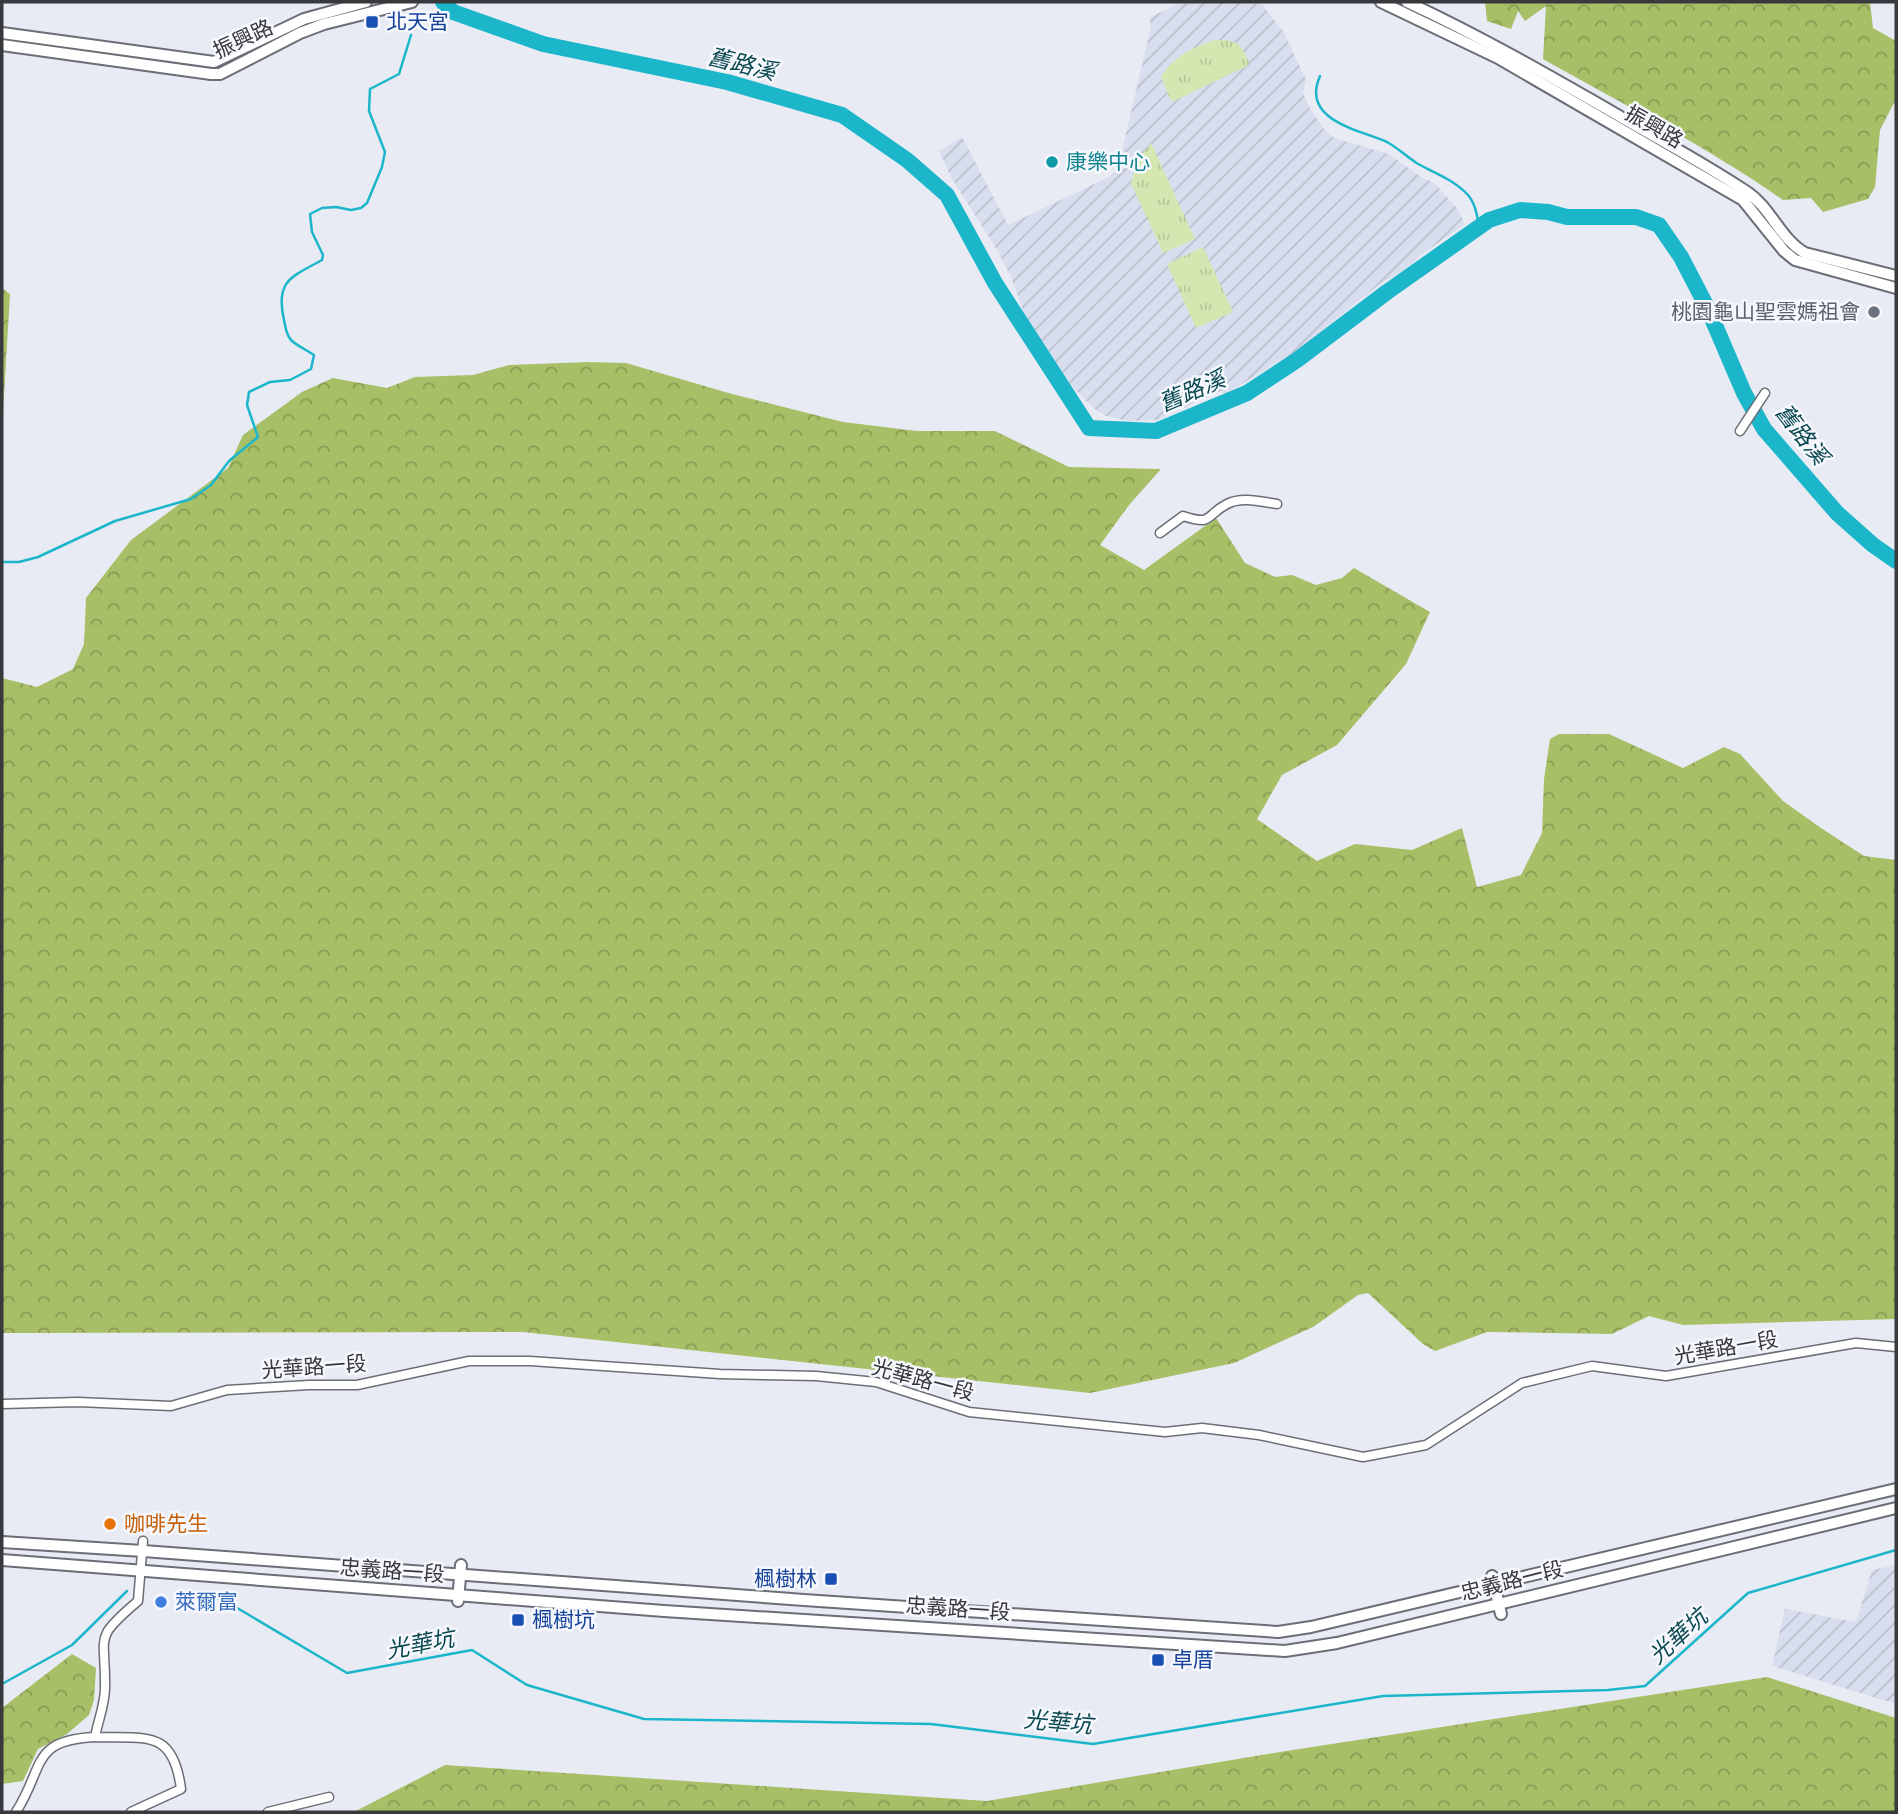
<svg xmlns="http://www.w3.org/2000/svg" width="1898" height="1814" font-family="'Asap Condensed','Noto Sans TC',sans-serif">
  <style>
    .industrial { fill: url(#industrial-furrows) }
    .grass { fill: url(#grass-tufts) }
    .forest { fill: url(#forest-crowns) }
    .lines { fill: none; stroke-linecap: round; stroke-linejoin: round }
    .stream { stroke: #1cb6ca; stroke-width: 2.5 }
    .river { stroke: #1cb6ca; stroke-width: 16 }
    .street-casing { stroke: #6b6e76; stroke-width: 11 }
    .secondary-casing { stroke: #6b6e76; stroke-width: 14 }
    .street { stroke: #fff; stroke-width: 8 }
    .secondary { stroke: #fff; stroke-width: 10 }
    .transit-dot { fill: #1a4fb4; stroke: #f6f8fe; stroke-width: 2.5 }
    .culture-dot { fill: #0f9aa8; stroke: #f6f8fe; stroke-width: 2.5 }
    .worship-dot { fill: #6b7280; stroke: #f6f8fe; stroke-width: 2.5 }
    .food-dot { fill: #e8710a; stroke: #f6f8fe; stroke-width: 2.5 }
    .shop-dot { fill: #3f7fe0; stroke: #f6f8fe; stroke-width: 2.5 }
    .labels { text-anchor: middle; stroke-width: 5; stroke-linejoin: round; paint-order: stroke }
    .transit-label { font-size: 21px; fill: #164399; stroke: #f6f8fe; text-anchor: start }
    .street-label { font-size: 21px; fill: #37393c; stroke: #f6f8fe }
    .culture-label { font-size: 21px; fill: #0d838f; stroke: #f6f8fe; text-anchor: start }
    .worship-label { font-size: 21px; fill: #5b616d; stroke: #f6f8fe; text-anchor: end }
    .food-label { font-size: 21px; fill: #c56008; stroke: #f6f8fe; text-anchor: start }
    .shop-label { font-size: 21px; fill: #366cbe; stroke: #f6f8fe; text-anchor: start }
    .water-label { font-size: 23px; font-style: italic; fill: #0a4850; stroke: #f6f8fe }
  </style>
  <defs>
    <pattern id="industrial-furrows" width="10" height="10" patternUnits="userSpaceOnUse" patternTransform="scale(1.75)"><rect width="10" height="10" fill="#d8deee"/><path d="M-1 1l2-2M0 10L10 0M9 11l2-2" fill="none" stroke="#babfcd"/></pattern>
    <pattern id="grass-tufts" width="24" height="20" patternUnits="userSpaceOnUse" patternTransform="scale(1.75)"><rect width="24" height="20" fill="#d5e6b1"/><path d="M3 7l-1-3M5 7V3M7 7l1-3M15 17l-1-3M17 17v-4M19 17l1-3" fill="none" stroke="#b7c699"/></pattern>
    <pattern id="forest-crowns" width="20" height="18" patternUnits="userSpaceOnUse" patternTransform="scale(1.75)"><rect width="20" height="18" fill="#a7bf66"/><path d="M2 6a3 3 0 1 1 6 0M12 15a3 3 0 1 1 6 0" fill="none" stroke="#899c55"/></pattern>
  </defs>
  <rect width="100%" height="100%" fill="#e8ebf4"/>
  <!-- industrial -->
  <g class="industrial">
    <polygon points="1181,2 1260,2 1283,31 1306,80 1303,93 1310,109 1324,129 1334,138 1389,154 1424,179 1433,182 1457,208 1465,224 1421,255 1407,268 1381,283 1298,350 1224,395 1221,391 1157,420 1129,421 1106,416 1093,408 1069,383 1029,327 1011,277 994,245 952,179 939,151 962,137 1008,225 1109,177 1114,172 1120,159 1151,27 1149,18"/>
    <polygon points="1896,1565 1896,1704 1772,1666 1785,1609 1856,1622 1872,1570"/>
  </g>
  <!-- grass -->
  <g class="grass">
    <path d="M1214 40C1238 40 1239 42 1249 62L1247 66 1174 101 1170 99 1161 77C1172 57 1194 47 1214 40Z"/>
    <polygon points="1151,143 1195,239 1163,253 1131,183 1138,160"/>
    <polygon points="1203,247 1233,312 1196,328 1167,264"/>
  </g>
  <!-- forest -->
  <g class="forest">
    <path d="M1485 2H1870L1873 28 1896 41V99L1880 130 1875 187 1868 199 1823 212 1811 198 1783 200C1708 147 1624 105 1543 59L1546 6 1525 21 1518 11 1511 29 1487 21Z"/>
    <polygon points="2,288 10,294 2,429"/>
    <polygon points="588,362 626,363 732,394 843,422 917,431 995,431 1069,467 1161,469 1129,505 1100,545 1144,570 1216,518 1245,563 1275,577 1292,575 1316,585 1342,578 1354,568 1430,612 1406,664 1337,745 1282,775 1257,819 1317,861 1355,844 1412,850 1462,828 1477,887 1521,875 1542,833 1544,779 1550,739 1559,734 1609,734 1683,768 1724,747 1740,754 1783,801 1821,828 1864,856 1896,860 1896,1319 1683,1325 1649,1316 1612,1334 1487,1332 1435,1351 1423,1344 1368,1293 1358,1295 1313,1327 1234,1363 1090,1393 523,1332 2,1333 2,678 37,687 73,669 84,644 86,598 131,540 228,468 243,435 302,392 333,378 387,388 415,377 473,375 509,365"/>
    <polygon points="72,1654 96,1668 94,1700 89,1715 67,1734 38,1749 23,1781 2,1784 2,1708"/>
    <polygon points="1767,1677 1896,1718 1896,1812 354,1812 445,1765 987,1801 1280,1752"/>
  </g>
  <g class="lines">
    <!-- stream -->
    <g class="stream">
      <polyline points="435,16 448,7"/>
      <path d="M1320 76C1300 121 1361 130 1387 142 1398 148 1407 157 1418 164 1435 173 1454 180 1468 195 1475 203 1477 215 1479 225"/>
      <path d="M2 562H19L38 557 115 521 191 499 211 485 229 461 258 437 247 405 249 392 270 382 290 380 311 369 314 355C307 350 297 346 291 340 287 336 285 326 284 320 275 281 291 277 322 260L323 255 312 232 310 214 322 208 336 207 351 210 361 208 367 203 382 167 385 152 369 111 370 89 399 74 411 35"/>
      <polyline points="209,1597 222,1599 347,1673 472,1650 527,1685 644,1719 931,1724 1093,1744 1383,1696 1608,1690 1645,1686 1748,1593 1896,1550"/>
      <polyline points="2,1684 72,1645 127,1591"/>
    </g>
    <!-- river -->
    <polyline class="river" points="443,2 453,12 543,44 727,82 842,115 907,160 947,195 995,283 1089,428 1156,431 1247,393 1297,360 1387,292 1489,220 1520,210 1548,212 1567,217 1636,217 1659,225 1681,257 1708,309 1744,393 1764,429 1837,513 1873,545 1896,561"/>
    <defs>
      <g id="street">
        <polyline points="1740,431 1765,393"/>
        <path d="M1160 533 1183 516C1214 526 1204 516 1227 504 1242 496 1262 502 1277 504"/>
        <polyline points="2,1404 78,1402 171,1406 227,1390 309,1385 357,1385 469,1361 530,1361 720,1374 816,1376 876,1382 969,1412 1165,1432 1202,1428 1259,1435 1363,1457 1426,1445 1522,1383 1592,1366 1666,1376 1856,1343 1896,1347"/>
        <path d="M16 1812C45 1767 30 1740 95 1737"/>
        <path d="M131 1812 181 1789C173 1728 146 1739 95 1737 98 1721 105 1704 105 1688 106 1634 92 1640 138 1601L143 1541"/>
        <polyline points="268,1812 329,1797"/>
      </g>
      <g id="secondary">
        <polyline points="1381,2 1498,58 1743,200 1784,251 1795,260 1896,288"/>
        <path d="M1407 2C1478 35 1546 74 1614 113 1658 139 1704 163 1747 192 1771 208 1780 239 1805 253L1896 276"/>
        <polyline points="2,33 214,62 304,19 366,2"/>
        <polyline points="2,45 211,74 220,74 300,33 324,24 412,2"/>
        <polyline points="2,1542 143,1551 804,1600 1278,1632 1311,1627 1896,1489"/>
        <polyline points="2,1560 664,1611 1285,1651 1337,1643 1896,1508"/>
        <polyline points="1492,1576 1501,1614"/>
        <polyline points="458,1601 461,1565"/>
      </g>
    </defs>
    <!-- street casing -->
    <use href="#street" class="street-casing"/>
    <!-- secondary casing -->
    <use href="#secondary" class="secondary-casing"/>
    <!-- street -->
    <use href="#street" class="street"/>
    <!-- secondary -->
    <use href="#secondary" class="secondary"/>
  </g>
  <!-- markers -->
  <g class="transit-dot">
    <rect x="365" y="15" width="14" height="14" rx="3.5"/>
    <rect x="824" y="1572" width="14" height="14" rx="3.5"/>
    <rect x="511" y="1613" width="14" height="14" rx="3.5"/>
    <rect x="1151" y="1653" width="14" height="14" rx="3.5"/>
  </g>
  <circle class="culture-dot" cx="1052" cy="162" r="7"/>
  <circle class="worship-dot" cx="1874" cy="312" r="7"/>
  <circle class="food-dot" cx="110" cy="1524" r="7"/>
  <circle class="shop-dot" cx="161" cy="1602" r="7"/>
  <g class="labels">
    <!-- transit labels -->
    <g class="transit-label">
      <text x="386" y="29">北天宮</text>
      <text x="817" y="1586" text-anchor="end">楓樹林</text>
      <text x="532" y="1627">楓樹坑</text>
      <text x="1172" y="1667">卓厝</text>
    </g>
    <!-- street labels -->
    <g class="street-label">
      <text transform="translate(243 39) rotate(-25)" y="7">振興路</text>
      <text transform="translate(1654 127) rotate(30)" y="7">振興路</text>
      <text transform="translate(1726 1348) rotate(-10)" y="7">光華路一段</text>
      <text transform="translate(314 1367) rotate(-4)" y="7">光華路一段</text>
      <text transform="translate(923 1380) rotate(15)" y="7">光華路一段</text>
      <text transform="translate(392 1571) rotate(4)" y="7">忠義路一段</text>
      <text transform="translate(1512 1581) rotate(-14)" y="7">忠義路一段</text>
      <text transform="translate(958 1609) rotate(4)" y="7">忠義路一段</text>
    </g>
    <!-- culture labels -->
    <g class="culture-label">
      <text x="1066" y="169">康樂中心</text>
    </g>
    <!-- worship labels -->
    <g class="worship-label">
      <text x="1860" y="319">桃園龜山聖雲媽祖會</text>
    </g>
    <!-- food labels -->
    <g class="food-label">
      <text x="124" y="1531">咖啡先生</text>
    </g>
    <!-- shop labels -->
    <g class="shop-label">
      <text x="175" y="1609">萊爾富</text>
    </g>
    <!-- water labels -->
    <g class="water-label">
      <text transform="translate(742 64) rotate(14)" y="8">舊路溪</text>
      <text transform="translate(1192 391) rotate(-23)" y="8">舊路溪</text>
      <text transform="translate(1802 434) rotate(52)" y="8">舊路溪</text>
      <text transform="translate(1678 1636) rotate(-42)" y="8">光華坑</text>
      <text transform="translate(420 1644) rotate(-11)" y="8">光華坑</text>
      <text transform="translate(1058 1722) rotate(5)" y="8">光華坑</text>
    </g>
  </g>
  <!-- border -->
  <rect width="1898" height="1814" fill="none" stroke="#37393c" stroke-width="7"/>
</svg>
